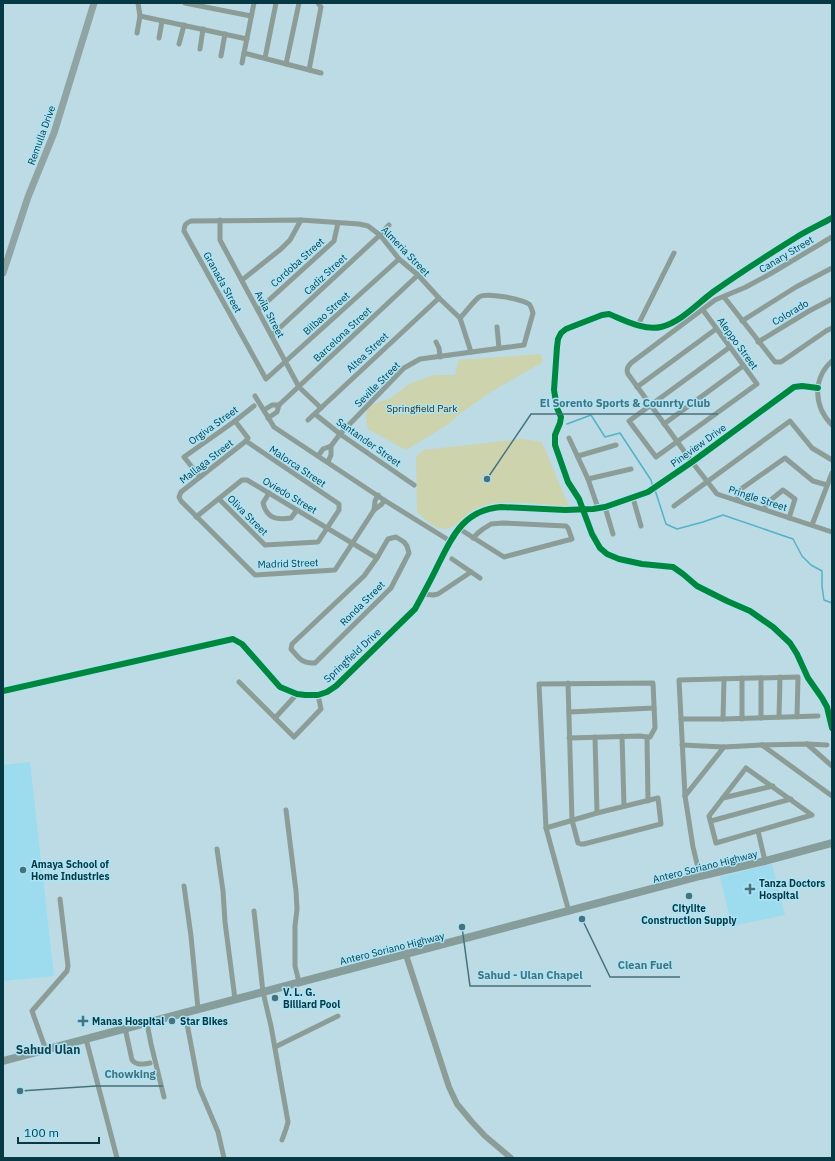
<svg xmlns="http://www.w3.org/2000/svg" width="835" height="1161" font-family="'IBM Plex Sans',sans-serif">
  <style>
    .built { fill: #9cdcee }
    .green { fill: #ccd3ad }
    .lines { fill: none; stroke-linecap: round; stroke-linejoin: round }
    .stream { stroke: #54b2c9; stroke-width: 1.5 }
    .minor { stroke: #8c9c97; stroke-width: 5 }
    .tertiary { stroke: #8c9c97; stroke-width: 6 }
    .secondary { stroke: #8fa4a3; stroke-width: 7 }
    .primary { stroke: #869d9b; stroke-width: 8 }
    .cycleway-casing { stroke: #aae4f6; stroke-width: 8 }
    .cycleway { stroke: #00873e; stroke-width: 6 }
    .poi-dot { fill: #46727d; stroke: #aae4f6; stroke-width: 1.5 }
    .labels { text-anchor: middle; stroke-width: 3; stroke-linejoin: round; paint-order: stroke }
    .street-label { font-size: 10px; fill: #073945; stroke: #aae4f6 }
    .park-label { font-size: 10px; fill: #362f09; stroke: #aae4f6 }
    .poi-label { font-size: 10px; font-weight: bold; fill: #073945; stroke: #aae4f6; text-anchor: start }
    .quarter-label { font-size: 12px; font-weight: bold; fill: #1b3d47; stroke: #aae4f6 }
    .leader { fill: none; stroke: #46727d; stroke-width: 1.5 }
    .callout-dot { fill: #46727d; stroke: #aae4f6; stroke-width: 1.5 }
    .callout-label { font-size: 11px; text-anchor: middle; font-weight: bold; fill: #46727d; stroke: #aae4f6; stroke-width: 3; stroke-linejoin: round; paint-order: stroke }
  </style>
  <rect width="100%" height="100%" fill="#bcdbe4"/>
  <!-- built -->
  <g class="built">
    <polygon points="30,762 54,976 3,981 3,765"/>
    <polygon points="772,864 785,915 732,926 720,877"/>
  </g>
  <!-- green -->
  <g class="green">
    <polygon points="541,354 543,362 489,393 458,415 449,424 406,450 368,429 366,419 367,407 379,402 391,398 409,384 422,379 434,375 455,375 459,360"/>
    <path d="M521 439 542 442 569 507C542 505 499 497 475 509 465 514 456 529 445 529 435 530 424 518 417 512L416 457 423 450Z"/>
  </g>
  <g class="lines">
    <!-- stream -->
    <g class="stream">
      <polyline points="567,424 591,415 605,437 620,433 651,480 653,487"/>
      <polyline points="655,490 666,524 677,529 703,522 723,515 793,539 802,556 811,565 822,571 822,586 824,600 832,603"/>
    </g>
    <!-- minor -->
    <g class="minor">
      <polyline points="185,3 251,16"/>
      <polyline points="140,16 247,39"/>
      <polyline points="137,33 140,16 138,3"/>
      <polyline points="159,38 162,21"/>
      <polyline points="179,44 184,25"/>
      <polyline points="200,49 203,29"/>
      <polyline points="244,53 321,73"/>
      <polyline points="221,56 225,34"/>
      <polyline points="265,58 276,3"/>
      <polyline points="242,63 254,3"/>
      <polyline points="286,64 299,3"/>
      <polyline points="309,70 321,7 318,3"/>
      <path d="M832 218C821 224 810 229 800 235 771 253 741 272 713 292 697 304 681 322 661 327 644 331 624 320 609 314L602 315 566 329 561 333 558 339 557 347 554 390 557 408 561 417 560 423 555 435V445L568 482 579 499 592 534 600 548 607 554 619 559 642 564 673 567 683 574 697 586 727 601 750 611 773 627 790 643 797 654 808 678 822 698 827 707 832 728"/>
      <polyline points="220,220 220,240 299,387 321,408"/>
      <path d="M832 237 770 274 746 287 715 300 631 363C628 366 626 370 628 374L692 462 717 494 832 532"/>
      <path d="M399 259 266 379 184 231C184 225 186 223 191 221L301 220 359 224 368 226 380 235 399 259 418 275 439 298 460 318 471 352"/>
      <polyline points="242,280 281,249 290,240 301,220"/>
      <polyline points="724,297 775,362 781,362 826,331 832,328"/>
      <polyline points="258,310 334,241 338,223"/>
      <polyline points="703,310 757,384 656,457 629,421 730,347"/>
      <polyline points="742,321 796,287 832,268"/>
      <polyline points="638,325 674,253"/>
      <polyline points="497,327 499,348"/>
      <polyline points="272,335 380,235 389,225"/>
      <polyline points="436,342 439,348 440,357"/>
      <polyline points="758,342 809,311 832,299"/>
      <path d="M832 361C812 379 814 407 832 425"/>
      <polyline points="637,387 716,329"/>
      <polyline points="255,396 274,427 384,500 450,541"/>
      <polyline points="279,405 418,275"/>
      <polyline points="264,410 272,405 279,405 277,412 268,418"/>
      <polyline points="315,414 340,434 414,485"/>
      <polyline points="308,420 439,298"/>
      <polyline points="664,424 743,366"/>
      <polyline points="569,438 588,479 598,508"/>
      <polyline points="246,441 181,492 179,497 181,501 255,575 335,570 374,510 375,501 378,495"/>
      <path d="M318 456 323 449 331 446 340 434 404 368 420 359 524 345 533 313C532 310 531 306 529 304 521 299 487 292 479 297 472 303 466 312 460 318"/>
      <polyline points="578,456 616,445"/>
      <polyline points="328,462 331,455 331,446"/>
      <polyline points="200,477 184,457 235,421 254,406"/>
      <polyline points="588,479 631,469"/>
      <path d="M269 493 263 503C267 519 277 520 291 518L297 510"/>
      <polyline points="633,498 641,526"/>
      <polyline points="219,499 265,545 318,542 339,510 339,504 246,441 248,438 235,421"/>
      <polyline points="737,500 741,489 785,458 813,481 827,485"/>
      <polyline points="674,506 790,421 812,448 832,460"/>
      <polyline points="605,507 613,534"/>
      <polyline points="764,509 767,503 783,490 795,499 789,518"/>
      <polyline points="374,510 382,504 384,500"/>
      <polyline points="196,517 242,480 247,480 377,558"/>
      <polyline points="812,525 832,473"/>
      <polyline points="458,528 504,557 572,539 568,528 566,526 503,523 491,524 483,529 478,533 473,538"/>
      <path d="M396 537 404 542 407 546 409 553 391 588 315 663C302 664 299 658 291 649L292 644 364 576 377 558 388 539Z"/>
      <polyline points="452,559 480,578"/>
      <polyline points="423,594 433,595 438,594 471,572"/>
      <polyline points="761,678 761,718"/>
      <polyline points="239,682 294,737 321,709 318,695"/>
      <path d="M3 691 233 639 242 644 280 687 297 694 305 695H318L327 692 336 686 415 609C423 594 431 580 438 565 453 535 464 510 501 507L565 510 593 509 605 507 648 492 692 462 794 387 802 386 818 388"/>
      <polyline points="569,712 654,708"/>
      <polyline points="779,717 780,677"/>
      <polyline points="275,718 297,694"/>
      <polyline points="681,719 723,719 818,716"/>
      <polyline points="723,719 724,679"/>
      <polyline points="742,719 742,678"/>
      <polyline points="622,736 624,806"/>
      <polyline points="595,737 597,813"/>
      <polyline points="569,738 640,736 647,737"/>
      <polyline points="807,744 832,766"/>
      <polyline points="682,745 724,747 762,745 807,744 827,745"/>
      <polyline points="762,745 832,796"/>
      <polygon points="746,768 812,815 716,843 709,816"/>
      <polyline points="685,796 724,747"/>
      <polyline points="723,798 773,786"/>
      <polyline points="286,810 296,891 297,909 295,926 295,966 299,982"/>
      <polyline points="711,821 791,799"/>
      <polyline points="546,828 597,813 658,798 661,824 584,844 581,844 578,843 572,820 568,683"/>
      <polyline points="758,831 765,861"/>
      <polyline points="217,849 223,891 225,922 235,999"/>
      <polyline points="700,876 693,847 685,796 679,680 798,677 797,717"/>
      <polyline points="184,886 191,936 198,1009"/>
      <polyline points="254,911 263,992 271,1026 288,1122 286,1129 282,1140"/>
      <polyline points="569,912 546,828 539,684 653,683 655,728 650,737 647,737 648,801"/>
      <polyline points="185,1013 199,1087 218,1132 224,1158"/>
      <polyline points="147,1023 151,1044 164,1097"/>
      <path d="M125 1028 132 1060C137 1066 143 1064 150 1063"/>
      <polyline points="86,1039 117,1158"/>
      <polyline points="275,1047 338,1016"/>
      <polyline points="46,1050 32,1011 67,971 68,966 60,899"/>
    </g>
    <!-- tertiary -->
    <polyline class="tertiary" points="406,955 449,1087 457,1104 472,1122 485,1136 511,1158"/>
    <!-- secondary -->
    <polyline class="secondary" points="3,273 28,197 54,133 94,3"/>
    <!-- primary -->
    <polyline class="primary" points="3,1061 700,876 765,861 832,843"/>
    <defs>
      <g id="cycleway">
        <path d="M832 218C821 224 810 229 800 235 771 253 741 272 713 292 697 304 681 322 661 327 644 331 624 320 609 314L602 315 566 329 561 333 558 339 557 347 554 390 557 408 561 417 560 423 555 435V445L568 482 579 499 592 534 600 548 607 554 619 559 642 564 673 567 683 574 697 586 727 601 750 611 773 627 790 643 797 654 808 678 822 698 827 707 832 728"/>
        <path d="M3 691 233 639 242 644 280 687 297 694 305 695H318L327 692 336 686 415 609C423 594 431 580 438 565 453 535 464 510 501 507L565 510 593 509 605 507 648 492 692 462 794 387 802 386 818 388"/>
      </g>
    </defs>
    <!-- cycleway casing -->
    <use href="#cycleway" class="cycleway-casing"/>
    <!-- cycleway -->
    <use href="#cycleway" class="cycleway"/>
  </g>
  <!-- markers -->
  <g class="poi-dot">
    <circle cx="23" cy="870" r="4"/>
    <path d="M748 883h4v4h4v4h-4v4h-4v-4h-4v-4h4z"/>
    <circle cx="689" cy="896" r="4"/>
    <circle cx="275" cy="998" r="4"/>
    <path d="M81 1015h4v4h4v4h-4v4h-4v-4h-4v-4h4z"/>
    <circle cx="172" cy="1021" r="4"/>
  </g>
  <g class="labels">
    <!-- street labels -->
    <g class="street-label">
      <text transform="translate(41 135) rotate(-70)" y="4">Remulla Drive</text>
      <text transform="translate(406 251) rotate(46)" y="4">Almeria Street</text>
      <text transform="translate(786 254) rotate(-31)" y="4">Canary Street</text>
      <text transform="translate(297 262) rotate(-42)" y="4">Cordoba Street</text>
      <text transform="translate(325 274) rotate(-43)" y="4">Cadiz Street</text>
      <text transform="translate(223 282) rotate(61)" y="4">Granada Street</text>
      <text transform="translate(790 312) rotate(-31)" y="4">Colorado</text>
      <text transform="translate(326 313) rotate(-42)" y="4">Bilbao Street</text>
      <text transform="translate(270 314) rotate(62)" y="4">Avila Street</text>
      <text transform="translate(342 334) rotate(-43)" y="4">Barcelona Street</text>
      <text transform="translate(738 343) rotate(54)" y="4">Aleppo Street</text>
      <text transform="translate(367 352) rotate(-43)" y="4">Altea Street</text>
      <text transform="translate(377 384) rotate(-45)" y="4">Seville Street</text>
      <text transform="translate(213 425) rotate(-36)" y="4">Orgiva Street</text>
      <text transform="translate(369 442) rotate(35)" y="4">Santander Street</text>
      <text transform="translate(698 445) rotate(-36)" y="4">Pineview Drive</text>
      <text transform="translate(206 461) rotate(-38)" y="4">Mallaga Street</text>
      <text transform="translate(298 466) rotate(34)" y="4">Malorca Street</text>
      <text transform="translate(290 495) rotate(31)" y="4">Oviedo Street</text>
      <text transform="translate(758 498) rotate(18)" y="4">Pringle Street</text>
      <text transform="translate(248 515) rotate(45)" y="4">Oliva Street</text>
      <text transform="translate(288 563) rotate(-2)" y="4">Madrid Street</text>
      <text transform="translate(362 603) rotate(-45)" y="4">Ronda Street</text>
      <text transform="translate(352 655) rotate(-43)" y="4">Springfield Drive</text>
      <text transform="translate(705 866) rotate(-14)" y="4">Antero Soriano Highway</text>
      <text transform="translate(392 948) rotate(-14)" y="4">Antero Soriano Highway</text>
    </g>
    <!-- park labels -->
    <g class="park-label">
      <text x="422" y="412">Springfield Park</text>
    </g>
    <!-- poi labels -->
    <g class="poi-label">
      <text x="31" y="868">Amaya School of<tspan x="31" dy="12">Home Industries</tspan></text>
      <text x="759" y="887">Tanza Doctors<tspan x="759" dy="12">Hospital</tspan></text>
      <text x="689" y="912" text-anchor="middle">Citylite<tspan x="689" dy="12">Construction Supply</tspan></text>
      <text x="283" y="996">V. L. G.<tspan x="283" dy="12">Billiard Pool</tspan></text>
      <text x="92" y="1025">Manas Hospital</text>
      <text x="180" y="1025">Star Bikes</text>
    </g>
    <!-- quarter labels -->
    <g class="quarter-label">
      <text x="48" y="1054">Sahud Ulan</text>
    </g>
  </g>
  <!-- callouts -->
  <path class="leader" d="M487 479L531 414H718M582 919L610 977H680M462 927L470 986H591M20 1091L96 1086H163"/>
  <g class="callout-dot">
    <circle cx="487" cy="479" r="4"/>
    <circle cx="582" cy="919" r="4"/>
    <circle cx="462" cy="927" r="4"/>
    <circle cx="20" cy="1091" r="4"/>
  </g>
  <g class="callout-label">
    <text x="625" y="407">El Sorento Sports &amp; Counrty Club</text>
    <text x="645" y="969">Clean Fuel</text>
    <text x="530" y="979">Sahud - Ulan Chapel</text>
    <text x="130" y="1078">Chowking</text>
  </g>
  <!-- border -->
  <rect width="835" height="1161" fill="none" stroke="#073945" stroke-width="8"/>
  <!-- scale -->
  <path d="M18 1137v6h81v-6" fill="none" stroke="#073945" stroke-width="2"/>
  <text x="24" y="1137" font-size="12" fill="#073945" stroke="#aae4f6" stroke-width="3" paint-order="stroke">100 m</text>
</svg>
